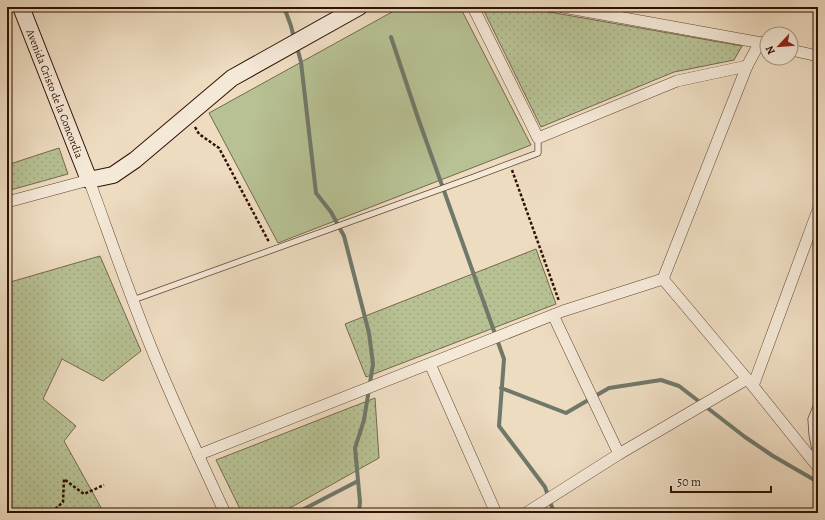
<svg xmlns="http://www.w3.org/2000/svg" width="825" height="520" font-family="Alegreya,serif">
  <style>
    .grass { fill: url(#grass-dots); stroke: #74694c }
    .pitch { fill: #b7c194; stroke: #74694c }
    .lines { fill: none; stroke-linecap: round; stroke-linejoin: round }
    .stream { stroke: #70786a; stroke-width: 4 }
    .lane-casing { stroke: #604432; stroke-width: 7 }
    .street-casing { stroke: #604432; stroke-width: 12 }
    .secondary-casing { stroke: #301103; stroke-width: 18 }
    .path { stroke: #301103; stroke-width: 2.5; stroke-dasharray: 3 2; stroke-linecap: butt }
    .lane { stroke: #f4e8d7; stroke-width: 5.5 }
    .street { stroke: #f4e8d7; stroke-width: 11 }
    .secondary { stroke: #f4e8d7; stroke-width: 16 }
    .labels { text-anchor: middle; stroke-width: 3; stroke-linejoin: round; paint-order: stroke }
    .street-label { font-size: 11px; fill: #301103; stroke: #f4e8d7 }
  </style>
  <defs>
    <pattern id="grass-dots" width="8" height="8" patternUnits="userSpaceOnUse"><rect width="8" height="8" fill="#b7c194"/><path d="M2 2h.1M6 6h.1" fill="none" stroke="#9ea57e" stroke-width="1.8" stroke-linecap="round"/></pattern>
  </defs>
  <rect width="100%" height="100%" fill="#eedcc1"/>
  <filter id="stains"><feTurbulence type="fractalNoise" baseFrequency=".005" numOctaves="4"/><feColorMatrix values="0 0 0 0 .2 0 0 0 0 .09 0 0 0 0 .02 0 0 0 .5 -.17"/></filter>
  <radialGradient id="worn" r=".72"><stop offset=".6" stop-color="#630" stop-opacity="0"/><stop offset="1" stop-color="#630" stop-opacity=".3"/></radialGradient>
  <!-- grass -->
  <g class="grass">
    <polygon points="482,7 521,7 742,46 734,60 674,72 541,127"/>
    <polygon points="59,148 68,174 7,191 7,165"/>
    <polygon points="536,249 556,304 366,377 345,324"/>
    <polygon points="100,256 141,351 103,381 62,359 43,399 76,426 64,441 104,513 7,513 7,283"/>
    <polygon points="375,398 379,458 281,513 242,513 216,460"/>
  </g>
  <!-- pitch -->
  <polygon class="pitch" points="401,7 460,7 531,145 278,243 209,113"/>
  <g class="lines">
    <!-- stream -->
    <g class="stream">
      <polyline points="284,7 291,26 294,38"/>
      <polyline points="391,37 418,118 504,359 499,426 545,487 554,513"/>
      <polyline points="297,47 301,62 316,193 331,212 344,236 369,333 373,364 364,420 355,448 360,502 359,513"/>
      <polyline points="501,388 566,413 609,388 661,380 679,386 745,437 773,456 818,482"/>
      <polyline points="299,513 302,510 358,481"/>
    </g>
    <defs>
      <g id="lane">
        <polyline points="133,300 474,177 538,153 538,138"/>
        <polyline points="817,461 812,434 811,419 818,402"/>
      </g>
      <g id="street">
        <polyline points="473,7 538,138 677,81 747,66"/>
        <polyline points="563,7 767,44"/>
        <polyline points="791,50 818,56"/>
        <path d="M7 202 89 180C111 240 131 299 155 357 177 410 201 461 225 513"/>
        <polyline points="663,279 747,66 760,42"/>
        <polyline points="663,279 753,386 818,467"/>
        <polyline points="553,315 619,454"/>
        <polyline points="430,364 496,513"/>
        <polyline points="753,386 818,210"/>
        <polyline points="198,455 563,311 663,279"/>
        <polyline points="526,513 619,454 747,379"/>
      </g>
      <g id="secondary">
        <path id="s1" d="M21 7 89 180 113 175 135 160 232 78 359 7"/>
      </g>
    </defs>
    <!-- lane casing -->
    <use href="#lane" class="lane-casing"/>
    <!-- street casing -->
    <use href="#street" class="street-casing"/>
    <!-- secondary casing -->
    <use href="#secondary" class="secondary-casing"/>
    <!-- path -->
    <g class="path">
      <polyline points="195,127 199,134 219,148 269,242"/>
      <polyline points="512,170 559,301"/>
      <polyline points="53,513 53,511 63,502 64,479 84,494 104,485"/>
    </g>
    <!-- lane -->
    <use href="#lane" class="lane"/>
    <!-- street -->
    <use href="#street" class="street"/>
    <!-- secondary -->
    <use href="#secondary" class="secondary"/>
  </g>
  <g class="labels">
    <!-- street labels -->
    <g class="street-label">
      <text dy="4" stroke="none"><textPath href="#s1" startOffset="93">Avenida Cristo de la Concordia</textPath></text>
    </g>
  </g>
  <!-- margin -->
  <rect width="825" height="520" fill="none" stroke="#eedcc1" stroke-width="24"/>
  <rect x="8" y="8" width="809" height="504" fill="none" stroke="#301103" stroke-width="2"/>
  <rect x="12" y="12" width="801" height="496" fill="none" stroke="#301103"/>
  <!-- north arrow -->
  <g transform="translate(779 46) rotate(244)"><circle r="19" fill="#f4e8d7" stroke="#a69282"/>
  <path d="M0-3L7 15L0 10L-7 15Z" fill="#8f2418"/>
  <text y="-6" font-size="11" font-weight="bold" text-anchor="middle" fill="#301103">N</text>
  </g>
  <!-- scale -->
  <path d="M671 486v6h100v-6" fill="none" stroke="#301103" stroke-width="2"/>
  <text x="677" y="486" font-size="12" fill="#301103" stroke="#f4e8d7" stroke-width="3" paint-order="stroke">50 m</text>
  <rect width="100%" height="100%" filter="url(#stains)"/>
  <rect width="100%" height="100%" fill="url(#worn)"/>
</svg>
